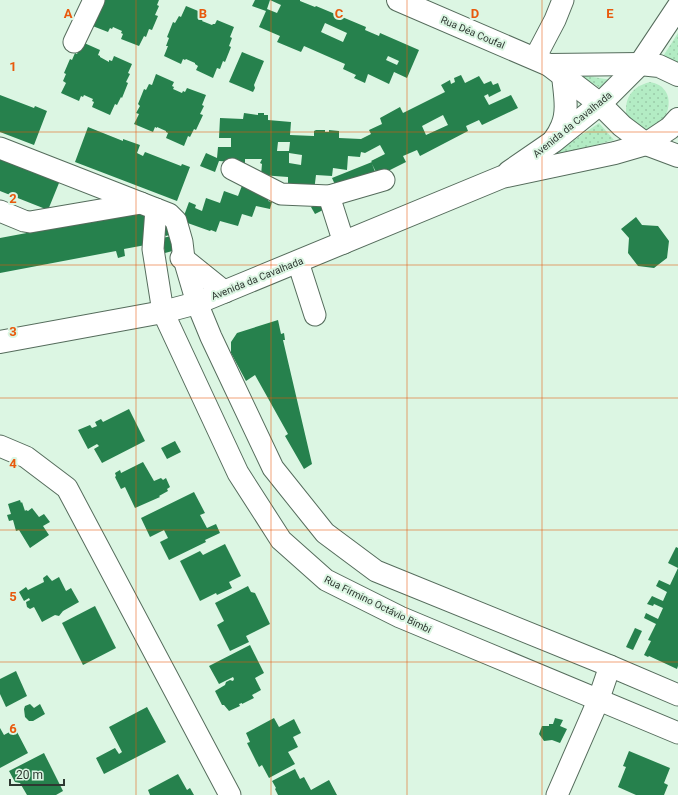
<svg xmlns="http://www.w3.org/2000/svg" width="678" height="795" font-family="Roboto,sans-serif">
  <style>
    .grass { fill: url(#grass-dots) }
    .building { fill: #26814d; fill-rule: evenodd }
    .lines { fill: none; stroke-linecap: round; stroke-linejoin: round }
    .street-casing { stroke: #556c5c; stroke-width: 23 }
    .secondary-casing { stroke: #556c5c; stroke-width: 24 }
    .street { stroke: #fff; stroke-width: 21 }
    .secondary { stroke: #fff; stroke-width: 22 }
    .grid { fill: none; stroke: #e8590c; stroke-width: 1; stroke-opacity: 0.55 }
    .labels { text-anchor: middle; stroke-width: 4; stroke-linejoin: round; paint-order: stroke }
    .street-label { font-size: 10px; fill: #2e3831; stroke: #dcf6e3 }
    .grid-label { font-size: 13px; text-anchor: middle; font-weight: bold; fill: #e8590c; stroke: #dcf6e3; stroke-width: 4; stroke-linejoin: round; paint-order: stroke }
  </style>
  <defs>
    <pattern id="grass-dots" width="8" height="8" patternUnits="userSpaceOnUse"><rect width="8" height="8" fill="#b3ecc4"/><path d="M2 2h.1M6 6h.1" fill="none" stroke="#9acba9" stroke-width="1.8" stroke-linecap="round"/></pattern>
  </defs>
  <rect width="100%" height="100%" fill="#dcf6e3"/>
  <!-- grass -->
  <g class="grass">
    <polygon points="678,33 678,67 662,58"/>
    <polygon points="580,75 612,80 603,90"/>
    <path d="M650 82C678 86 673 124 645 132L627 119C623 99 631 87 650 82Z"/>
    <polygon points="599,123 614,140 548,158"/>
  </g>
  <!-- building -->
  <g class="building">
    <polygon points="95,0 159,0 157,5 159,6 155,15 158,16 152,30 149,29 146,37 144,36 139,46 121,39 123,34 121,33 122,31 113,27 112,29 110,28 108,32 90,25"/>
    <path d="M255 0H300V1L315 7 316 6 366 27 365 30 379 36 380 33 419 50 407 78 394 72 389 84 368 74 365 83 354 78 356 75 343 69 345 64 304 46 301 52 277 42 280 36 259 27 266 11 252 6ZM270 0 281 5 277 13 267 9ZM325 23 347 33 343 42 321 32ZM388 56 399 61 397 65 386 60Z"/>
    <polygon points="186,6 203,13 201,18 203,19 202,21 212,25 213,24 215,24 217,20 234,27 230,37 232,38 229,46 231,47 225,62 223,61 220,69 217,68 213,78 196,70 198,66 195,64 195,63 186,59 185,60 183,59 181,64 164,56 168,46 166,46 169,38 167,37 173,22 175,23 179,16 181,17"/>
    <polygon points="82,42 100,50 98,55 100,56 100,57 109,62 109,60 112,61 114,56 132,64 128,73 130,74 126,82 128,83 122,98 121,97 117,105 115,104 110,115 92,107 94,102 92,101 93,99 84,95 83,97 81,96 79,101 61,93 66,83 63,81 66,74 64,73 70,59 72,60 75,53 77,54"/>
    <polygon points="242,52 264,61 254,85 255,88 253,92 229,82"/>
    <polygon points="156,74 174,82 172,86 174,87 173,89 182,93 183,91 185,92 187,88 206,95 202,105 204,106 200,114 203,115 196,130 194,129 190,137 188,136 184,146 166,138 168,133 166,132 166,131 157,127 157,128 155,127 153,132 134,124 139,114 136,113 140,106 138,104 144,89 146,90 149,84 152,85"/>
    <path d="M461 75 465 83 479 76 484 84 491 81 493 85 498 83 501 91 489 97 488 94 484 96 489 105 511 95 518 108 482 125 479 120 466 126 468 131 420 156 417 150 403 156 406 162 378 176 372 164 376 174 337 189 332 178 372 162 371 161 385 154 380 145 365 153 361 152 360 157 348 156 347 170 333 168 332 176 316 175 314 191 288 189V177L261 175 262 164 260 163 262 159H245V163L219 161 215 172 200 166 206 153 217 158 218 147H231V138H219L220 118 243 119 244 113 258 115V113H264V115H268V120L291 122 290 135 314 136V131L316 130H325V132H329V130L339 131V138L361 139 371 134 369 130 382 124 380 118 400 107 403 113 445 92 441 85 450 80 451 84 455 82 454 78ZM443 115 448 125 426 135 422 126ZM278 142H290L289 151H277ZM289 153 302 155 301 165 289 163Z"/>
    <polygon points="0,95 34,108 35,106 47,111 34,145 0,132"/>
    <polygon points="88,127 123,141 123,139 140,145 137,153 143,156 145,152 181,166 182,164 190,167 177,201 75,162"/>
    <polygon points="0,155 61,178 48,210 0,191"/>
    <polygon points="243,183 270,195 268,201 272,202 270,209 256,206 252,217 242,214 238,226 220,221 216,232 211,230 210,231 182,221 189,202 196,205 195,208 202,211 206,198 220,203 224,191 238,196"/>
    <polygon points="324,201 327,208 315,214 311,207"/>
    <polygon points="144,211 151,244 124,249 125,256 118,258 116,251 0,273 0,238"/>
    <polygon points="636,217 642,225 658,226 669,241 667,258 654,268 638,266 628,253 629,238 621,229"/>
    <polygon points="169,221 172,234 166,236 162,233 160,227"/>
    <polygon points="177,235 180,249 165,253 162,238"/>
    <polygon points="278,320 281,334 284,333 285,340 283,340 312,464 304,469 285,436 288,434 255,375 246,381 231,353 231,342 237,333"/>
    <polygon points="129,409 145,441 102,463 94,449 99,446 97,444 88,449 78,430 90,425 92,428 97,426 95,422 101,419 103,422"/>
    <polygon points="175,441 181,452 167,459 161,448"/>
    <polygon points="143,462 154,481 161,478 163,480 166,478 170,487 167,489 168,491 159,496 160,497 135,508 125,487 121,489 115,477 116,476 115,473 120,470 121,473"/>
    <polygon points="194,492 205,513 200,515 207,528 216,524 220,533 205,540 206,542 169,560 160,542 168,538 164,530 150,537 141,518"/>
    <polygon points="20,500 21,503 22,502 25,511 26,510 28,511 32,508 39,517 44,514 50,522 43,526 49,535 30,548 19,530 16,531 13,520 9,521 7,515 11,514 8,504"/>
    <polygon points="225,544 241,576 229,582 232,588 217,595 216,593 200,601 180,561 200,551 203,555"/>
    <polygon points="676,547 678,548 678,666 677,669 649,656 648,657 644,655 651,641 648,640 656,624 644,618 646,613 658,619 663,608 654,604 653,606 647,604 652,596 663,601 667,592 656,586 659,580 670,585 678,568 668,563"/>
    <polygon points="47,575 52,581 59,577 66,591 71,588 79,602 63,611 59,616 55,615 42,622 34,607 30,609 27,607 26,602 30,600 29,598 24,601 19,592 26,587 28,590 44,582 43,578"/>
    <polygon points="248,586 251,592 255,593 270,624 246,636 249,642 230,651 217,625 224,621 215,603"/>
    <polygon points="95,606 116,648 83,665 62,623"/>
    <polygon points="635,628 642,631 633,650 626,647"/>
    <polygon points="250,645 264,673 255,678 261,690 252,695 254,698 242,704 242,703 239,704 240,706 229,711 224,705 222,705 215,691 225,685 226,682 230,680 233,681 234,679 233,677 219,684 209,666"/>
    <polygon points="16,671 27,696 6,707 0,694 0,679"/>
    <polygon points="30,704 34,708 40,704 45,714 33,721 29,721 25,717 24,709 25,706"/>
    <polygon points="147,707 166,742 104,774 96,758 115,748 119,754 122,752 109,727"/>
    <polygon points="274,718 279,727 294,719 301,733 293,737 298,747 288,752 295,764 269,778 262,765 259,767 247,743 250,742 246,733"/>
    <polygon points="555,718 563,720 560,726 567,729 560,743 552,740 544,741 539,734 542,726 549,726 549,724 553,724"/>
    <polygon points="0,728 4,735 13,730 14,732 16,730 28,753 0,768"/>
    <polygon points="629,751 670,768 664,783 668,785 664,795 636,795 618,787 626,767 623,766"/>
    <polygon points="44,753 63,791 56,795 27,795 20,783 15,782 9,771"/>
    <polygon points="295,769 300,779 304,777 311,790 329,780 337,795 278,795 275,789 276,788 272,781"/>
    <polygon points="178,774 187,790 190,788 194,795 150,795 148,790"/>
  </g>
  <g class="lines">
    <defs>
      <g id="street">
        <polyline points="74,42 94,0"/>
        <polyline points="535,58 555,20 563,0"/>
        <polyline points="0,148 169,214 176,221 182,242 184,259 197,303 211,337 273,468 325,533 376,571 610,666 678,695"/>
        <polyline points="232,169 281,194 329,196 384,180"/>
        <polyline points="329,196 344,243"/>
        <polyline points="156,209 153,249 163,312 238,473 281,540 326,580 400,617 678,733"/>
        <polyline points="0,211 24,221 30,222 141,203"/>
        <polyline points="181,258 184,259 225,292"/>
        <polyline points="298,262 315,315"/>
        <polyline points="0,446 26,457 67,488 230,795"/>
        <polyline points="557,795 598,701 610,666"/>
      </g>
      <g id="secondary">
        <polyline points="398,0 549,65 600,104 622,126 646,144 678,156"/>
        <polyline points="549,65 640,64 659,66 678,75"/>
        <path d="M554 140C557 136 560 131 562 126 569 110 564 91 563 74"/>
        <polyline points="509,172 554,141 600,104 640,64 678,7"/>
        <polyline points="0,342 163,312 197,303 502,177 615,153 646,144 670,128 678,119"/>
      </g>
    </defs>
    <!-- street casing -->
    <use href="#street" class="street-casing"/>
    <!-- secondary casing -->
    <use href="#secondary" class="secondary-casing"/>
    <!-- street -->
    <use href="#street" class="street"/>
    <!-- secondary -->
    <use href="#secondary" class="secondary"/>
  </g>
  <!-- grid -->
  <path class="grid" d="M136 0V795M271 0V795M407 0V795M542 0V795M0 132H678M0 265H678M0 398H678M0 530H678M0 662H678"/>
  <g class="labels">
    <!-- street labels -->
    <g class="street-label">
      <text transform="translate(473 32) rotate(23)" y="4">Rua Déa Coufal</text>
      <text transform="translate(572 124) rotate(-39)" y="4">Avenida da Cavalhada</text>
      <text transform="translate(257 278) rotate(-22)" y="4">Avenida da Cavalhada</text>
      <text transform="translate(378 604) rotate(26)" y="4">Rua Firmino Octávio Bimbi</text>
    </g>
  </g>
  <g class="grid-label">
    <text x="68" y="18">A</text>
    <text x="203" y="18">B</text>
    <text x="339" y="18">C</text>
    <text x="475" y="18">D</text>
    <text x="610" y="18">E</text>
    <text x="13" y="71">1</text>
    <text x="13" y="203">2</text>
    <text x="13" y="336">3</text>
    <text x="13" y="468">4</text>
    <text x="13" y="601">5</text>
    <text x="13" y="733">6</text>
  </g>
  <!-- scale -->
  <path d="M10 779v6h54v-6" fill="none" stroke="#2e3831" stroke-width="2"/>
  <text x="16" y="779" font-size="12" fill="#2e3831" stroke="#dcf6e3" stroke-width="3" paint-order="stroke">20 m</text>
</svg>
